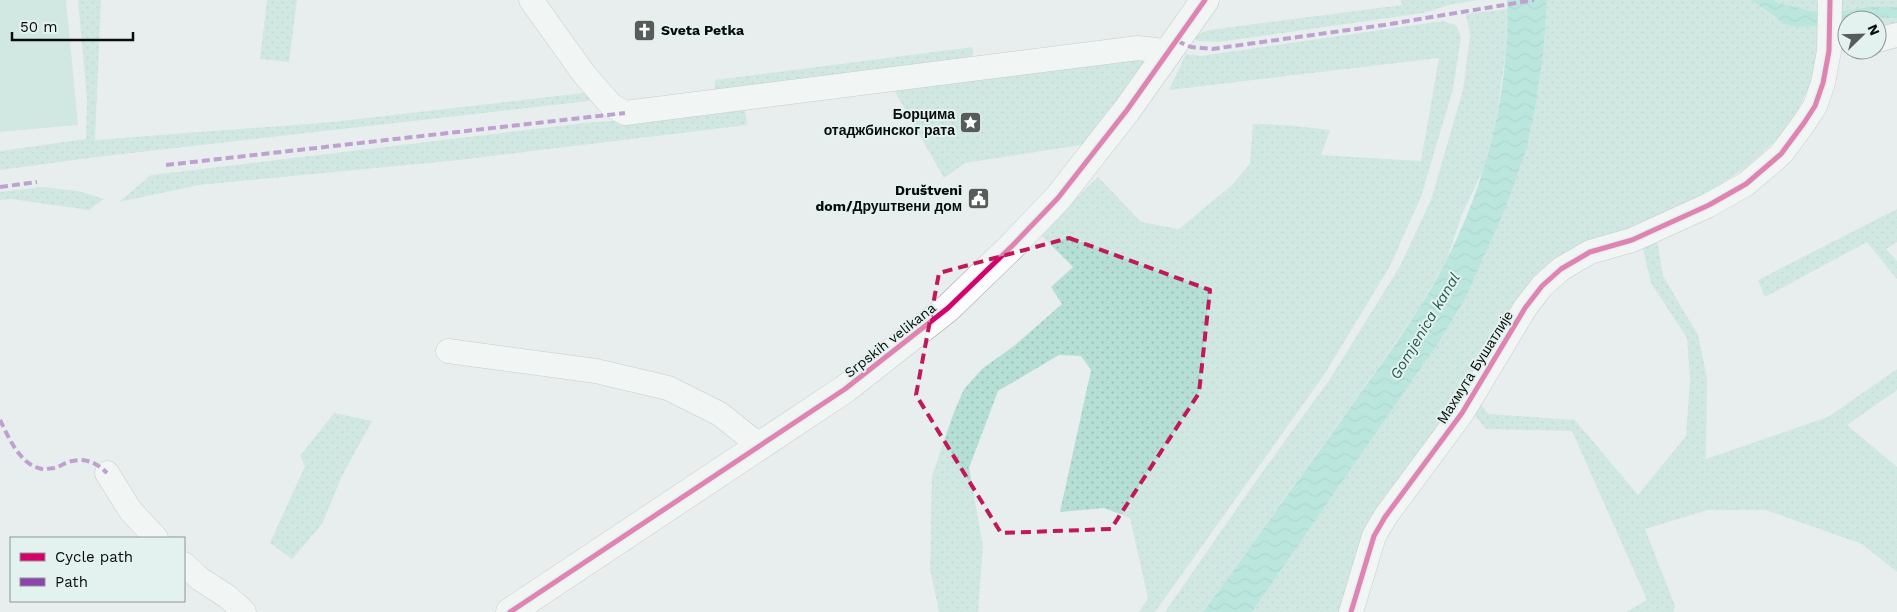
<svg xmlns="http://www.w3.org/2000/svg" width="1897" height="612" font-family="'Work Sans',sans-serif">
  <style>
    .grass { fill: url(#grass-dots) }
    .pitch { fill: #b5dfd5 }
    .water { fill: url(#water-waves) }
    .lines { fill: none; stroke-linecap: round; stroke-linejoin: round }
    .minor-casing { stroke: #a0a5a4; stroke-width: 25 }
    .major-casing { stroke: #a0a5a4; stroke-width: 29 }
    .minor { stroke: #fcfcfc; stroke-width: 24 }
    .major { stroke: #fcfcfc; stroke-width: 28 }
    .quiet { stroke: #8e44ad; stroke-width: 4; stroke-dasharray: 8 4; stroke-linecap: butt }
    .cycleway-casing { stroke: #e4f2ef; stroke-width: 8 }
    .cycleway { stroke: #d6006c; stroke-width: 5 }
    .marked { fill: none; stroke: #c2185b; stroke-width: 4; stroke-dasharray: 10 6; stroke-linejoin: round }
    .labels { text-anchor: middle; stroke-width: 4; stroke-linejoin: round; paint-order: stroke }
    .poi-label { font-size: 14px; font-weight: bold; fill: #080d0b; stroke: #e4f2ef; text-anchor: end }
    .street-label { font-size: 14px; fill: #080d0b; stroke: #e4f2ef }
    .water-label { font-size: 15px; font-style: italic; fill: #265a4f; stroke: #e4f2ef }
  </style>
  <defs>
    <pattern id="grass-dots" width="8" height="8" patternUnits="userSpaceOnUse" patternTransform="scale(1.25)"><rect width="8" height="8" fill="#b5dfd5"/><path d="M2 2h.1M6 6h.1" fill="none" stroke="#9abeb6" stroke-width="1.8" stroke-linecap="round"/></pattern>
    <pattern id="water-waves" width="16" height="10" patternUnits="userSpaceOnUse" patternTransform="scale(1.25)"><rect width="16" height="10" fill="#83dccb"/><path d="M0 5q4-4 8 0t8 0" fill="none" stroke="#70bcad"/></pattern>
  </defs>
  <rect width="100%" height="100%" fill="#e8eeed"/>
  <!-- grass -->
  <g class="grass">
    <polygon points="78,0 101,0 95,140 333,122 592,92 597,100 97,157 0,170 0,151 86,139 87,99"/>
    <polygon points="267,0 297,0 289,62 260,59"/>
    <polygon points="1401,0 1479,0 1453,4 1423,13 1219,42 1198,41 1192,37 1209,30 1402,5"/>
    <polygon points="1547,0 1751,0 1777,19 1770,0 1817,0 1820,36 1812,82 1788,129 1745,168 1718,186 1533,286 1343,612 1252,612 1439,342 1465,299 1539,83"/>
    <polygon points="1830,0 1897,0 1897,31 1877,36 1877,20 1847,20 1847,30 1831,36"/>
    <polygon points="1507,9 1506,51 1496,122 1484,168 1462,214 1447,259 1419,308 1380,365 1203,612 1165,612 1253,485 1330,379 1400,266 1431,200 1463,90 1470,36 1466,14"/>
    <polygon points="1443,21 1456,25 1461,37 1453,89 1421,197 1390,266 1324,375 1155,612 1139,612 1148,598 1130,518 1104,508 1060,512 1091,370 1081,356 1059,355 998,391 969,468 983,546 978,612 939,612 930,569 932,476 954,412 964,389 983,368 1014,346 1062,304 1051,287 1073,267 1040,234 1098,177 1141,222 1179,229 1232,185 1250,164 1253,124 1285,125 1330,130 1321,155 1421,161 1439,58 1169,90 1186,54 1201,56"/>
    <polygon points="973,47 972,63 714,93 715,80"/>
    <polygon points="1126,56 1144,59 1145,63 1088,144 965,163 944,178 894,90"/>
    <polygon points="745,110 747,125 459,160 199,185 119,202 151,175 585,123"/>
    <polygon points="42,187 78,191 104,199 89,210 11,199 0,200 0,192"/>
    <polygon points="1897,209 1897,242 1886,249 1897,261 1897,279 1867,242 1765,297 1758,280"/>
    <polygon points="1656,233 1663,276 1698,335 1707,378 1706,459 1828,417 1897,369 1897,390 1847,425 1897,467 1897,572 1862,544 1766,510 1708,510 1645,529 1675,606 1673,612 1626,612 1647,600 1572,431 1486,429 1472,412 1479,401 1488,414 1575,420 1638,495 1686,436 1690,379 1687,338 1651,283 1641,241"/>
    <polygon points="334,413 372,421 342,476 322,524 292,559 270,543 305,466 300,456"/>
  </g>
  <!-- pitch -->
  <polygon class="pitch" points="0,0 66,0 78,125 0,132"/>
  <!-- water -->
  <g class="water">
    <path d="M1507 0H1547L1543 54 1536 103 1526 150 1505 209 1488 247 1465 299 1439 342 1252 612H1203C1249 549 1294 485 1340 422 1378 368 1420 314 1449 255 1488 178 1510 87 1507 0Z"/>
    <polygon points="1751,0 1773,0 1778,3 1813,12 1842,11 1871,7 1897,7 1897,18 1855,17 1815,26 1797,27 1785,24"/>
  </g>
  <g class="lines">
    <defs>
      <g id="minor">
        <polyline points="531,0 584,74 611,105 625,113 1138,48 1156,50 1168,54"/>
        <polyline points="1877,40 1897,35"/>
        <polyline points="448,351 596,371 668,388 720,414 761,447"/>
        <polyline points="107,473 130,510 156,538"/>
        <polyline points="184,564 200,579 228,597 244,612"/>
        <polyline points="1351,612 1374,536 1385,517 1462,413 1525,308 1542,286 1561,269 1590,252 1632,240 1709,205 1746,184 1781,154 1804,123 1815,106 1823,83 1829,51 1830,0"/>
      </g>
      <polyline id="major" points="510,612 845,389 948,308 1013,245 1058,198 1127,110 1205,0"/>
    </defs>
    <!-- minor casing -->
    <use href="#minor" class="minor-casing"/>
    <!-- major casing -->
    <use href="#major" class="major-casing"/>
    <!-- minor -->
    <use href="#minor" class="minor"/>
    <!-- major -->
    <use href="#major" class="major"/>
    <!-- quiet -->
    <g class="quiet">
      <polyline points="1177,41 1191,47 1212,49 1384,25 1534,0"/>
      <polyline points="166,165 625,113"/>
      <polyline points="0,187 37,182"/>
      <path d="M0 420C9 438 20 465 42 469 46 470 50 468 54 468 59 467 63 464 68 462 84 457 96 462 107 473"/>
    </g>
    <defs>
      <g id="cycleway">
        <polyline points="510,612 845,389 948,308 1013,245 1058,198 1127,110 1205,0"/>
        <polyline points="1351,612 1374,536 1385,517 1462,413 1525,308 1542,286 1561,269 1590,252 1632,240 1709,205 1746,184 1781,154 1804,123 1815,106 1823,83 1829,51 1830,0"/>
      </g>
    </defs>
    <!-- cycleway casing -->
    <use href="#cycleway" class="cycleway-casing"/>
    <!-- cycleway -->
    <use href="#cycleway" class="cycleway"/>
  </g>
  <!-- marked area -->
  <path d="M0 0H1897V612H0ZM1069 238 1210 290 1199 393 1111 529 1001 533 916 395 939 273Z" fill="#e8eeed" fill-opacity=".55" fill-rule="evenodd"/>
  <path class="marked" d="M1069 238 1210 290 1199 393 1111 529 1001 533 916 395 939 273Z"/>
  <!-- icons -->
  <defs>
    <symbol id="church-square" viewBox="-11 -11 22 22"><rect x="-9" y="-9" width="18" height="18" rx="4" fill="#565c5a" stroke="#e4f2ef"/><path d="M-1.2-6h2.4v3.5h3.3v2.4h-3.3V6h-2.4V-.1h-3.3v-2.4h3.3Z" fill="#fff"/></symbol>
    <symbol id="sight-square" viewBox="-11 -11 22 22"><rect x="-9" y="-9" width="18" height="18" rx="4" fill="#565c5a" stroke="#e4f2ef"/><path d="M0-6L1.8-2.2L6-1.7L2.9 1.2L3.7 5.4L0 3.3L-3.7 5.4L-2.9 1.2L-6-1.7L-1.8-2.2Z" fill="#fff"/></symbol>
    <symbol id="civic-square" viewBox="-11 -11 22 22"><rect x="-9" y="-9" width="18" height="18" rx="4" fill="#565c5a" stroke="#e4f2ef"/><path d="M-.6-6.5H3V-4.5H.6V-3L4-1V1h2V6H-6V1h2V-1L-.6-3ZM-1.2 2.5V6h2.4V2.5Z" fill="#fff"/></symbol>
  </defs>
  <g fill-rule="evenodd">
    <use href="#church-square" x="632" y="18" width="25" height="25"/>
    <use href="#sight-square" x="958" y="110" width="25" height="25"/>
    <use href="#civic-square" x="966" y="186" width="25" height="25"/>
  </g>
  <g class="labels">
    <!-- poi labels -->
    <g class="poi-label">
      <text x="661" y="35" text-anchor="start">Sveta Petka</text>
      <text x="955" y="119">Борцима<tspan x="955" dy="16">отаджбинског рата</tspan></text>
      <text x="962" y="195">Društveni<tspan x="962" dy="16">dom/Друштвени дом</tspan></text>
    </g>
    <!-- street labels -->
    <g class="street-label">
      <text transform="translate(890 340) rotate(-38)" y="5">Srpskih velikana</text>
      <text transform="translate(1475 367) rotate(-58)" y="5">Махмута Бушатлије</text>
    </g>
    <!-- water labels -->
    <g class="water-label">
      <text transform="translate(1425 326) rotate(-59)" y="5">Gomjenica kanal</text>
    </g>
  </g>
  <!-- legend -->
  <rect x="10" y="537" width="175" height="65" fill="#e4f2ef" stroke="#8c9694"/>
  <rect x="20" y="553" width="25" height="8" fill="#d6006c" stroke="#8c9694"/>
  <text x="55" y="562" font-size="15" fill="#080d0b">Cycle path</text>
  <rect x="20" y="578" width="25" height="8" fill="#8e44ad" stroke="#8c9694"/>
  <text x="55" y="587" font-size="15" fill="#080d0b">Path</text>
  <!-- north arrow -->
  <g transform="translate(1862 35) rotate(67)"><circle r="24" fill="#e4f2ef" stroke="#8c9694"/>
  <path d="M0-4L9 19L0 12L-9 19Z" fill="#565c5a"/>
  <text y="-8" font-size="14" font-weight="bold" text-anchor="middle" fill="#080d0b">N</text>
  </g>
  <!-- scale -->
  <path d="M12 32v8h121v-8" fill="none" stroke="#080d0b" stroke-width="2.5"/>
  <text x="20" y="32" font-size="15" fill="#080d0b" stroke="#e4f2ef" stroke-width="4" paint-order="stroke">50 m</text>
</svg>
